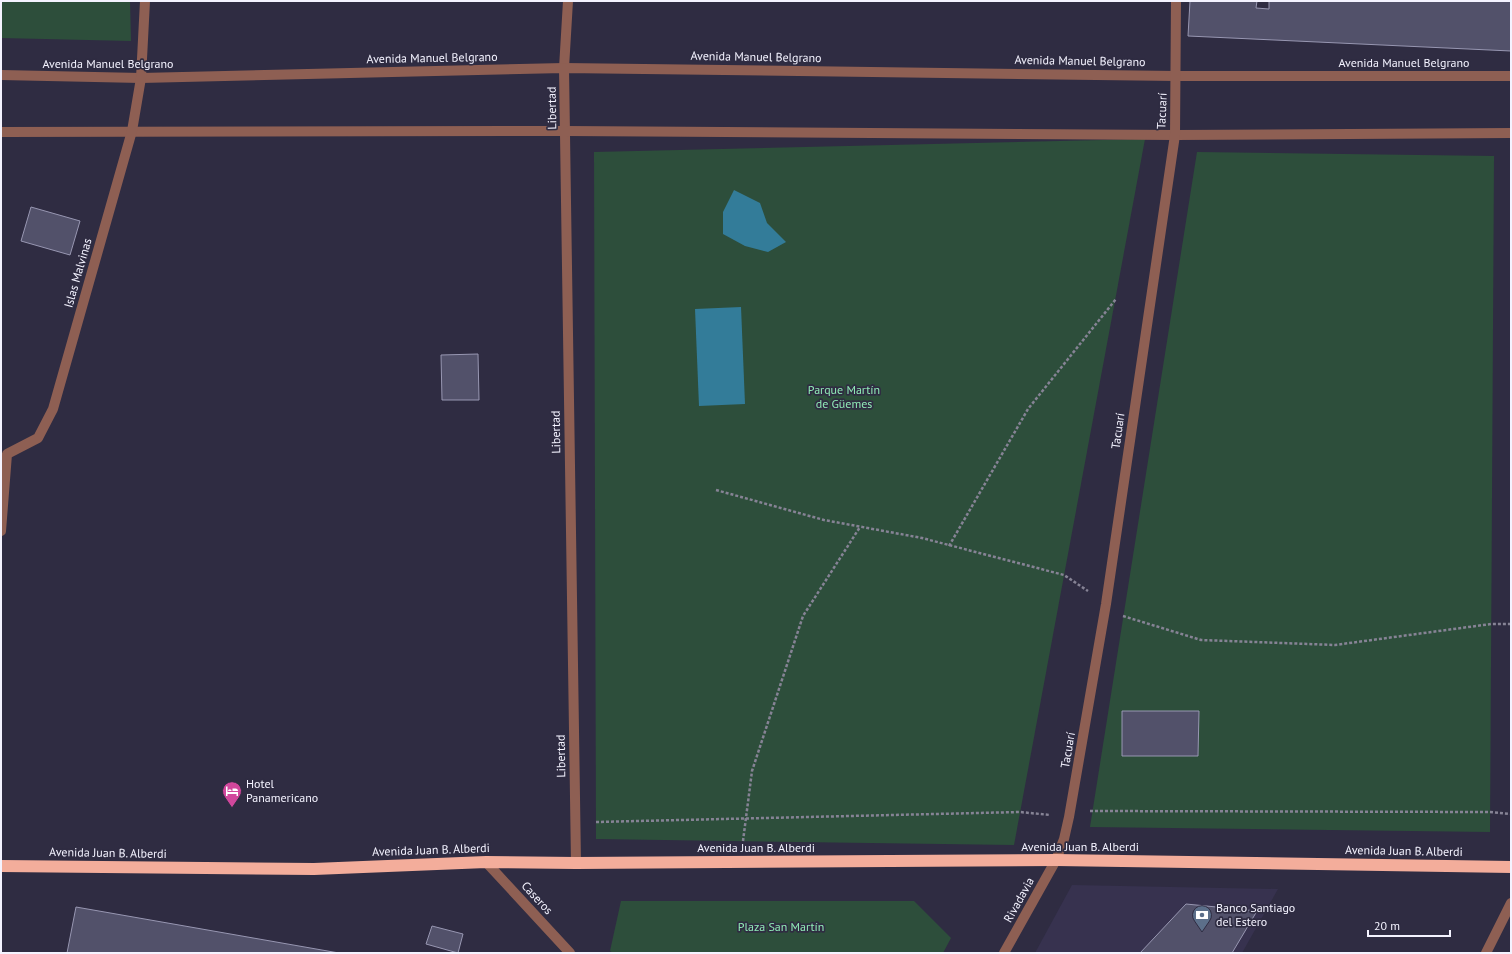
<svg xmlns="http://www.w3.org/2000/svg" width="1512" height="954" font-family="'PT Sans',sans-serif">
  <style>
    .built { fill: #37324f }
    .green { fill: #2d4e3b }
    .water { fill: #337c99 }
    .building { fill: #52516a; stroke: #9897b2 }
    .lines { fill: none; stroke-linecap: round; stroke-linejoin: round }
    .path { stroke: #868395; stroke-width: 2.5; stroke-dasharray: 3 2; stroke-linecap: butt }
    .street { stroke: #8e5f53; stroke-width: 10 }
    .highway { stroke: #f3ad9b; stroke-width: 12 }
    .labels { text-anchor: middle; stroke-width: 3.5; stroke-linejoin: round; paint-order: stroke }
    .street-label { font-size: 12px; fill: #f4f3ff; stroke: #2f2c42 }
    .park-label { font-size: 12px; fill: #90ebb6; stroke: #2f2c42 }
    .poi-label { font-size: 12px; fill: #f4f3ff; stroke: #2f2c42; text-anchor: start }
  </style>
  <rect width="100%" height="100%" fill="#2f2c42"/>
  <!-- built -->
  <polygon class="built" points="1072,885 1278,889 1242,953 1035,953"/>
  <!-- green -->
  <g class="green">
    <polygon points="1,1 130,1 131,41 1,38"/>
    <polygon points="1145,139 1014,845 596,839 594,152"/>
    <polygon points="1197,152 1494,156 1490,832 1090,827"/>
    <polygon points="621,901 914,901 951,938 943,953 613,953 610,951"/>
  </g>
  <!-- water -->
  <g class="water">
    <polygon points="734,190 760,203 767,223 786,242 768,252 745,246 723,234 723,212"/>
    <polygon points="741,307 745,404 699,406 695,309"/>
  </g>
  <!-- building -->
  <g class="building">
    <polygon points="1190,1 1257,1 1256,8 1269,9 1269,1 1511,1 1511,51 1188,36"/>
    <polygon points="31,207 80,221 70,255 21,241"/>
    <polygon points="478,354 479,400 442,400 441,355"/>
    <polygon points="1122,711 1199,711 1198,756 1122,756"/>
    <polygon points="1186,904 1257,911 1232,953 1140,953"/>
    <polygon points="76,907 339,953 67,953"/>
    <polygon points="432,926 463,934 458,953 426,944"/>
  </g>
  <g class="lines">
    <!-- path -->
    <g class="path">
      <polyline points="716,490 824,520 922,538 1064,575 1088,591"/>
      <polyline points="949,546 1028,409 1116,299"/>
      <polyline points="1123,616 1201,640 1335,645 1491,624 1511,624"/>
      <polyline points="1090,811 1490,812 1511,814"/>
      <polyline points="596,822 1020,812 1050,815"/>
      <polyline points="743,841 752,771 803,616 860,527"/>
    </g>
    <!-- street -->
    <g class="street">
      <polyline points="568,1 564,68 576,863"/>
      <polyline points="1,75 141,78 564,68 1176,76 1511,76"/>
      <polyline points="1,132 565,131 1175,135 1511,133"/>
      <polyline points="1,531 7,454 38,438 53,409 132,131 141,78 145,1"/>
      <polyline points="486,862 570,953"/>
      <polyline points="1004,953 1056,860 1064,839 1069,817 1106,604 1175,135 1176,1"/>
      <polyline points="1486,953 1511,903"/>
    </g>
    <!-- highway -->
    <polyline class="highway" points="1,866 314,869 486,862 576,863 1056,860 1511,867"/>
  </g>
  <!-- icons -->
  <defs>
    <symbol id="hotel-pin" viewBox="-11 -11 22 30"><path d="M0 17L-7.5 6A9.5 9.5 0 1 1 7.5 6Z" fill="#d1479c" stroke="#2f2c42"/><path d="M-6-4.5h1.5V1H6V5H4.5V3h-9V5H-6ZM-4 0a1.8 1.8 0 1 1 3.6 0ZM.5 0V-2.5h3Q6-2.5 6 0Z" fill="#fff"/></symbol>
    <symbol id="bank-pin" viewBox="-11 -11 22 30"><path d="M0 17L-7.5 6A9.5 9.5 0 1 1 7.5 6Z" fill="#5c6f8a" stroke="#2f2c42"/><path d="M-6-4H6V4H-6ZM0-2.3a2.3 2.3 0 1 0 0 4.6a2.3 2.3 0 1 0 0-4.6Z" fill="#fff"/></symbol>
  </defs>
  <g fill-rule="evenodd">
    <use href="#hotel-pin" x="221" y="780" width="22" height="30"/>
    <use href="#bank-pin" x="1191" y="904" width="22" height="30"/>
  </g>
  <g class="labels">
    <!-- street labels -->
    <g class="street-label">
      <text transform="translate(756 57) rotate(1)" y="4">Avenida Manuel Belgrano</text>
      <text transform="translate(432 58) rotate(-1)" y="4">Avenida Manuel Belgrano</text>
      <text transform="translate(1080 61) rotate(1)" y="4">Avenida Manuel Belgrano</text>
      <text x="1404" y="67">Avenida Manuel Belgrano</text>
      <text x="108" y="68">Avenida Manuel Belgrano</text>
      <text transform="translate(552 108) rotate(-91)" y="4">Libertad</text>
      <text transform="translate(1162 111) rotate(-88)" y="4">Tacuarí</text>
      <text transform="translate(78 273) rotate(-74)" y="4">Islas Malvinas</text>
      <text transform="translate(1118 431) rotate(-82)" y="4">Tacuarí</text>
      <text transform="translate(556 432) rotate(-91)" y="4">Libertad</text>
      <text transform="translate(1068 750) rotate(-80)" y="4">Tacuarí</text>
      <text transform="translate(561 756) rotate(-91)" y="4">Libertad</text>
      <text x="1080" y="851">Avenida Juan B. Alberdi</text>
      <text x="756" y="852">Avenida Juan B. Alberdi</text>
      <text transform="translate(431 850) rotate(-2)" y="4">Avenida Juan B. Alberdi</text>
      <text transform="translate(1404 851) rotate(1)" y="4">Avenida Juan B. Alberdi</text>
      <text transform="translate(108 853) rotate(1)" y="4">Avenida Juan B. Alberdi</text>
      <text transform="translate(537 898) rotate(47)" y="4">Caseros</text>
      <text transform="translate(1019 900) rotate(-61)" y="4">Rivadavia</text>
    </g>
    <!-- park labels -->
    <g class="park-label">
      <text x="844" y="394">Parque Martín<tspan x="844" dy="14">de Güemes</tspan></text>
      <text x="781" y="931">Plaza San Martín</text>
    </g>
    <!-- poi labels -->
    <g class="poi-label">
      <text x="246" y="788">Hotel<tspan x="246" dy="14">Panamericano</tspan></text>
      <text x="1216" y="912">Banco Santiago<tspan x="1216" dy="14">del Estero</tspan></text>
    </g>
  </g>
  <!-- border -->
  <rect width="1512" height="954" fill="none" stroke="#f4f3ff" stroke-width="4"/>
  <!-- scale -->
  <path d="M1368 930v6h82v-6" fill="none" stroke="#f4f3ff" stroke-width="2"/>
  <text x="1374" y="930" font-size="12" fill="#f4f3ff" stroke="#2f2c42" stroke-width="3" paint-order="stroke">20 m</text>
</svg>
